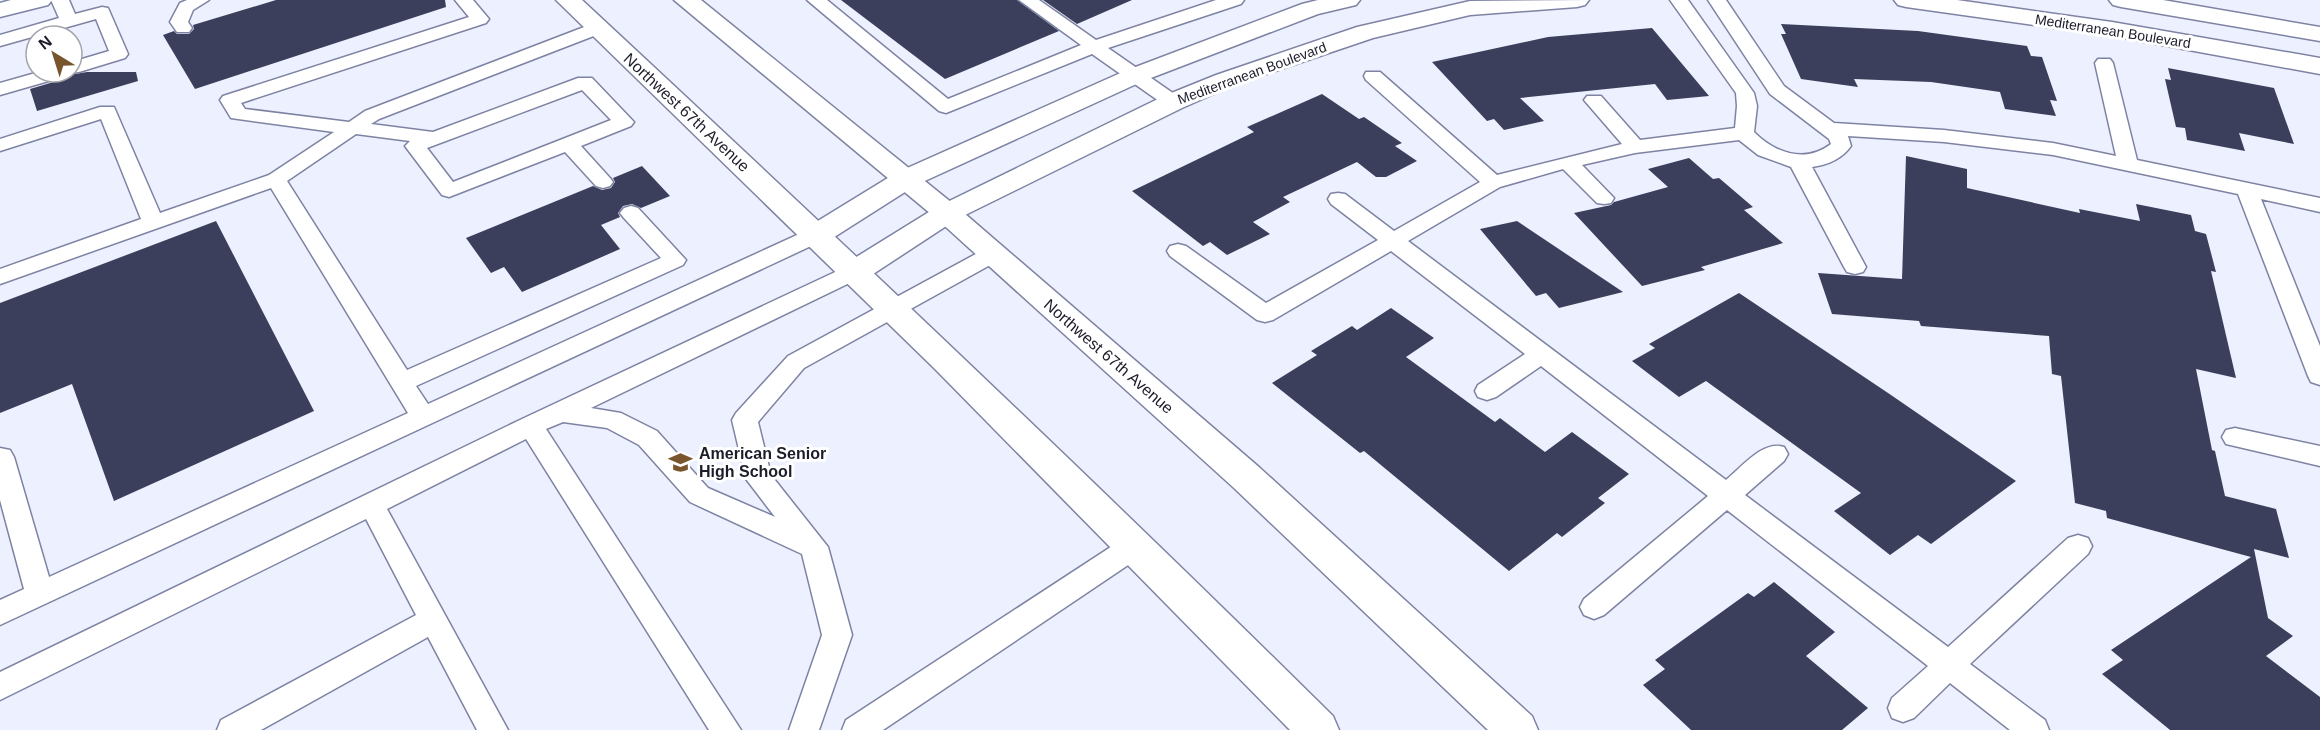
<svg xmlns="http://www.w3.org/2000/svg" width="2320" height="730" font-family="Arial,sans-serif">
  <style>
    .building { fill: #3c3f5b }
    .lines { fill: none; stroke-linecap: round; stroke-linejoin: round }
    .service-casing { stroke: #7e83a3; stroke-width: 3 }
    .minor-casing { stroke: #7e83a3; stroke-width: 3 }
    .secondary-casing { stroke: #7e83a3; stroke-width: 3 }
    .primary-casing { stroke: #7e83a3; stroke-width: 3 }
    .service { fill: #fff; fill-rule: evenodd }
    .minor { fill: #fff; fill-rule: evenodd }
    .secondary { fill: #fff; fill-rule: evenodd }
    .primary { fill: #fff; fill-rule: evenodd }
    .labels { text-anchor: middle; stroke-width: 6; stroke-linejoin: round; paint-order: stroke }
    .far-street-label { font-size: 14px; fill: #1c1d2a; stroke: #fff }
    .street-label { font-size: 16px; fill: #1c1d2a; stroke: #fff }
    .poi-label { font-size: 16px; font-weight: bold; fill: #1c1d2a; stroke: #fff; text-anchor: start }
  </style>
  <rect width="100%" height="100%" fill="#edf0fe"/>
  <!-- building -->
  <g class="building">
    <polygon points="276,0 445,0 446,7 195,89 163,35 174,31 177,34 189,34 194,29 193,25"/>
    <polygon points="841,0 1017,0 1059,31 945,79"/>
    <polygon points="1043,0 1132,0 1077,24"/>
    <polygon points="1781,24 1918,31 2027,46 2031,56 2042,57 2057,101 2050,100 2056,116 2005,109 2000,92 1931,82 1854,79 1858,87 1801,79 1781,34 1786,34"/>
    <polygon points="1652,28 1709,96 1667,100 1655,84 1520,98 1544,121 1504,130 1494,119 1487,121 1432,62 1548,37"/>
    <polygon points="2168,68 2274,88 2294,144 2239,133 2245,151 2187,140 2185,128 2176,127 2165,79 2171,80"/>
    <polygon points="87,72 136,72 138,81 37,111 30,89 67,78 69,75"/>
    <polygon points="1322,94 1359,119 1364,117 1402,143 1395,146 1417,161 1386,177 1376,177 1357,162 1283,197 1290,202 1253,222 1270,234 1227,255 1210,242 1203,246 1132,191 1254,132 1247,127"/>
    <polygon points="1906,156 1967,169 1967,188 2080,213 2079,209 2140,221 2136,204 2191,215 2195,231 2206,234 2216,272 2211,271 2236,378 2196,369 2212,450 2215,451 2225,496 2276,509 2289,558 2254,549 2268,618 2293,636 2266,656 2320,697 2320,730 2170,730 2102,674 2123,660 2111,650 2251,557 2107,518 2106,511 2075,503 2061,376 2052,374 2049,336 1921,326 1919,321 1832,314 1818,273 1902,279"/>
    <polygon points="1689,158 1713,179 1719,178 1753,207 1744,210 1783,243 1701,267 1705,270 1642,286 1574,213 1611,205 1614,202 1668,187 1648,169"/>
    <polygon points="642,166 670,196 641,208 632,204 623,206 618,213 620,217 601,225 620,249 522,292 504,267 491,273 466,238 593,186 602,190 611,188 615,182 613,178"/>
    <polygon points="216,221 314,411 114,501 72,384 0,413 0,303"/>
    <polygon points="1517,221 1623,292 1559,308 1546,293 1536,296 1480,229"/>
    <polygon points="1739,293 1891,395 2016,481 1931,544 1918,535 1890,555 1834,511 1861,493 1706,381 1679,397 1632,361 1655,348 1649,344"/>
    <polygon points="1391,308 1434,338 1406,357 1495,422 1500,418 1545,452 1572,432 1629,474 1598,498 1605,503 1562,537 1557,533 1509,571 1364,451 1360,453 1272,383 1317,355 1311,351 1352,326 1357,330"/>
    <polygon points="1774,582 1835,632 1806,656 1868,708 1842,730 1691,730 1643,685 1665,669 1655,660 1748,593 1754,597"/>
  </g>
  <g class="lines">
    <defs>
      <g id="service">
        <polygon points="51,0 69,0 75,14 102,7 108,8 128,54 125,58 79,72 68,73 66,76 0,95 0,83 39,72 72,72 72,62 109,51 96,19 0,46 0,35 59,18"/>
        <polygon points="187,0 209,0 193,10 188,22 192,28 189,32 177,32 170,22 180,3"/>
        <path d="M455 0H473L489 19 486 23 241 103 245 109 349 122 365 111 592 24H604L607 28 604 32 379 119 371 124 433 132 578 78H592L634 122 631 126 581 146 610 178 613 182 610 186 603 188 596 186 565 152 449 197 442 195 405 146 410 141 356 134 287 181 407 370 661 258 624 218 620 213 624 208 631 206 638 208 686 260 683 265 416 386 428 404 810 229 818 227 826 229 829 234 826 239 0 625V600L24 589 0 500V448L10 450 14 457 49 577 408 413 271 188 0 284V269L141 219 101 119 0 151V139L100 107H114L160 213 269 175 334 132 231 118 220 100 223 96 469 17ZM582 90 611 120 453 182 427 148Z"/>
        <polygon points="807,0 827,0 948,99 1081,45 1019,0 1039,0 1096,40 1216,0 1244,0 1241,4 1108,48 1180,98 1183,102 1180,106 1166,106 1092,54 946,113 939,111"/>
        <path d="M1670 0H1688L1754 93 1757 106 1754 132C1775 153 1805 164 1831 144L1829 139 1770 94 1708 0H1726L1784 86 1834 123 1944 130 2053 143 2116 156 2095 63 2098 59H2110L2113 63 2137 160 2320 198V212L2261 199 2320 346V385L2311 382 2308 376 2238 194 2053 155 1944 142 1848 136 1851 146C1842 159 1827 165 1812 167L1866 267 1863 272 1855 274 1847 272 1844 267 1791 167 1758 155 1739 140 1635 153 1582 165 1614 198 1611 203 1604 204 1597 203 1563 169 1500 187 1408 241 1726 480C1742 467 1763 440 1784 447L1788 454 1784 461 1745 495 1948 647 2068 538 2078 535 2088 538 2092 546 2088 554 1970 664 2045 720 2049 730H2010L1950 683 1914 718 1903 722 1892 718 1888 708 1892 698 1928 666 1727 510 1604 615 1594 619 1584 615 1580 607 1584 599 1708 496 1541 366 1496 397 1487 400 1478 397 1475 391 1478 385 1525 354 1391 251 1273 320 1265 322 1257 320 1170 256 1167 251 1170 246 1178 244 1186 246 1266 303 1378 240 1331 204 1328 199 1331 194 1338 193 1345 194 1394 231 1480 182 1366 80 1364 76 1366 72H1380L1497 175 1622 144 1584 100 1587 96H1601L1640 140 1735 128 1737 106 1736 93Z"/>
        <polygon points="993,247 1001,249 1004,254 1001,259 804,368 758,422 771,475 828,547 852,635 819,730 789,730 822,635 802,554 690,502 639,445 607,428 563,422 546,429 741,730 709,730 526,439 387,509 508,730 477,730 428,637 261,730 217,730 221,720 416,615 366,519 0,700 0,672 522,419 848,266 856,264 864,266 867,271 864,276 591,408 621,413 657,431 708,488 775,517 746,479 732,420 736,413 788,356 985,249"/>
        <polygon points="2235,428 2320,446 2320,466 2226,444 2222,437 2226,430"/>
        <polygon points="1136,534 1146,537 1150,545 1146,553 883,730 842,730 846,720 1126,537"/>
      </g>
      <g id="minor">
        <polygon points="1318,0 1360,0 1356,5 1318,14 1143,81 916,185 828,241 818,243 808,241 803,234 808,227 896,173 1125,71 1302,4"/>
        <polygon points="1589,0 1585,5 1577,7 1470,15 1373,38 1234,85 1182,108 957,219 867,278 856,281 845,278 841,271 845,264 937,207 1164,96 1216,75 1357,27 1470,1"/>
        <polygon points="1894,0 1957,0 2112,22 2320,58 2320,74 2112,36 1906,7 1898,5"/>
        <polygon points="2109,0 2163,0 2320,27 2320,41 2121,7 2113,5"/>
      </g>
      <g id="secondary">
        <path d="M556 0H582C835 235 1087 473 1333 716L1339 730H1290L935 369Z"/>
        <polygon points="674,0 701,0 957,207 1260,468 1532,716 1538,730 1488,730 1234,488 937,219"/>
      </g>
      <polygon id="primary" points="11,0 52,0 48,5 0,17 0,3"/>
    </defs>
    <!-- service casing -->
    <use href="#service" class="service-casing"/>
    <!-- minor casing -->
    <use href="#minor" class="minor-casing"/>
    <!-- secondary casing -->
    <use href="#secondary" class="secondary-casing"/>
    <!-- primary casing -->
    <use href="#primary" class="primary-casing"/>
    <!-- service -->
    <use href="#service" class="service"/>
    <!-- minor -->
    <use href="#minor" class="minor"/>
    <!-- secondary -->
    <use href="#secondary" class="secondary"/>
    <!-- primary -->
    <use href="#primary" class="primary"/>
  </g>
  <!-- icons -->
  <defs>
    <symbol id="school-bare" viewBox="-9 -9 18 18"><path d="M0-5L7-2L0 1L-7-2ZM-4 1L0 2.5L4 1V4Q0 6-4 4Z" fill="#78552d" stroke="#fff" stroke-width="2.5" paint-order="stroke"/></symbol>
  </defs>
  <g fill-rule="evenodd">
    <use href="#school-bare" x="664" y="446" width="33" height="33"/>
  </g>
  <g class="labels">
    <!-- far-street labels -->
    <g class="far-street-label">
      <text transform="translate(2113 31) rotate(9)" y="5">Mediterranean Boulevard</text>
      <text transform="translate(1252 73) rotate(-20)" y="5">Mediterranean Boulevard</text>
    </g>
    <!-- street labels -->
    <g class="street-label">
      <text transform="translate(687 112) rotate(43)" y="6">Northwest 67th Avenue</text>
      <text transform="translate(1109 356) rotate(41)" y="6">Northwest 67th Avenue</text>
    </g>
    <!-- poi labels -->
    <g class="poi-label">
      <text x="699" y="459">American Senior<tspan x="699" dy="18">High School</tspan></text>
    </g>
  </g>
  <!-- north arrow -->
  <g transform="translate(54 54) rotate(322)"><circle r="28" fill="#ffffff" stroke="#a4a5aa" stroke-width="1.5"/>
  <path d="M0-4.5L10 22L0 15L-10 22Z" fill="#78552d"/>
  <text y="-9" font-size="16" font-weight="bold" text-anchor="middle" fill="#1c1d2a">N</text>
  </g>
</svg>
